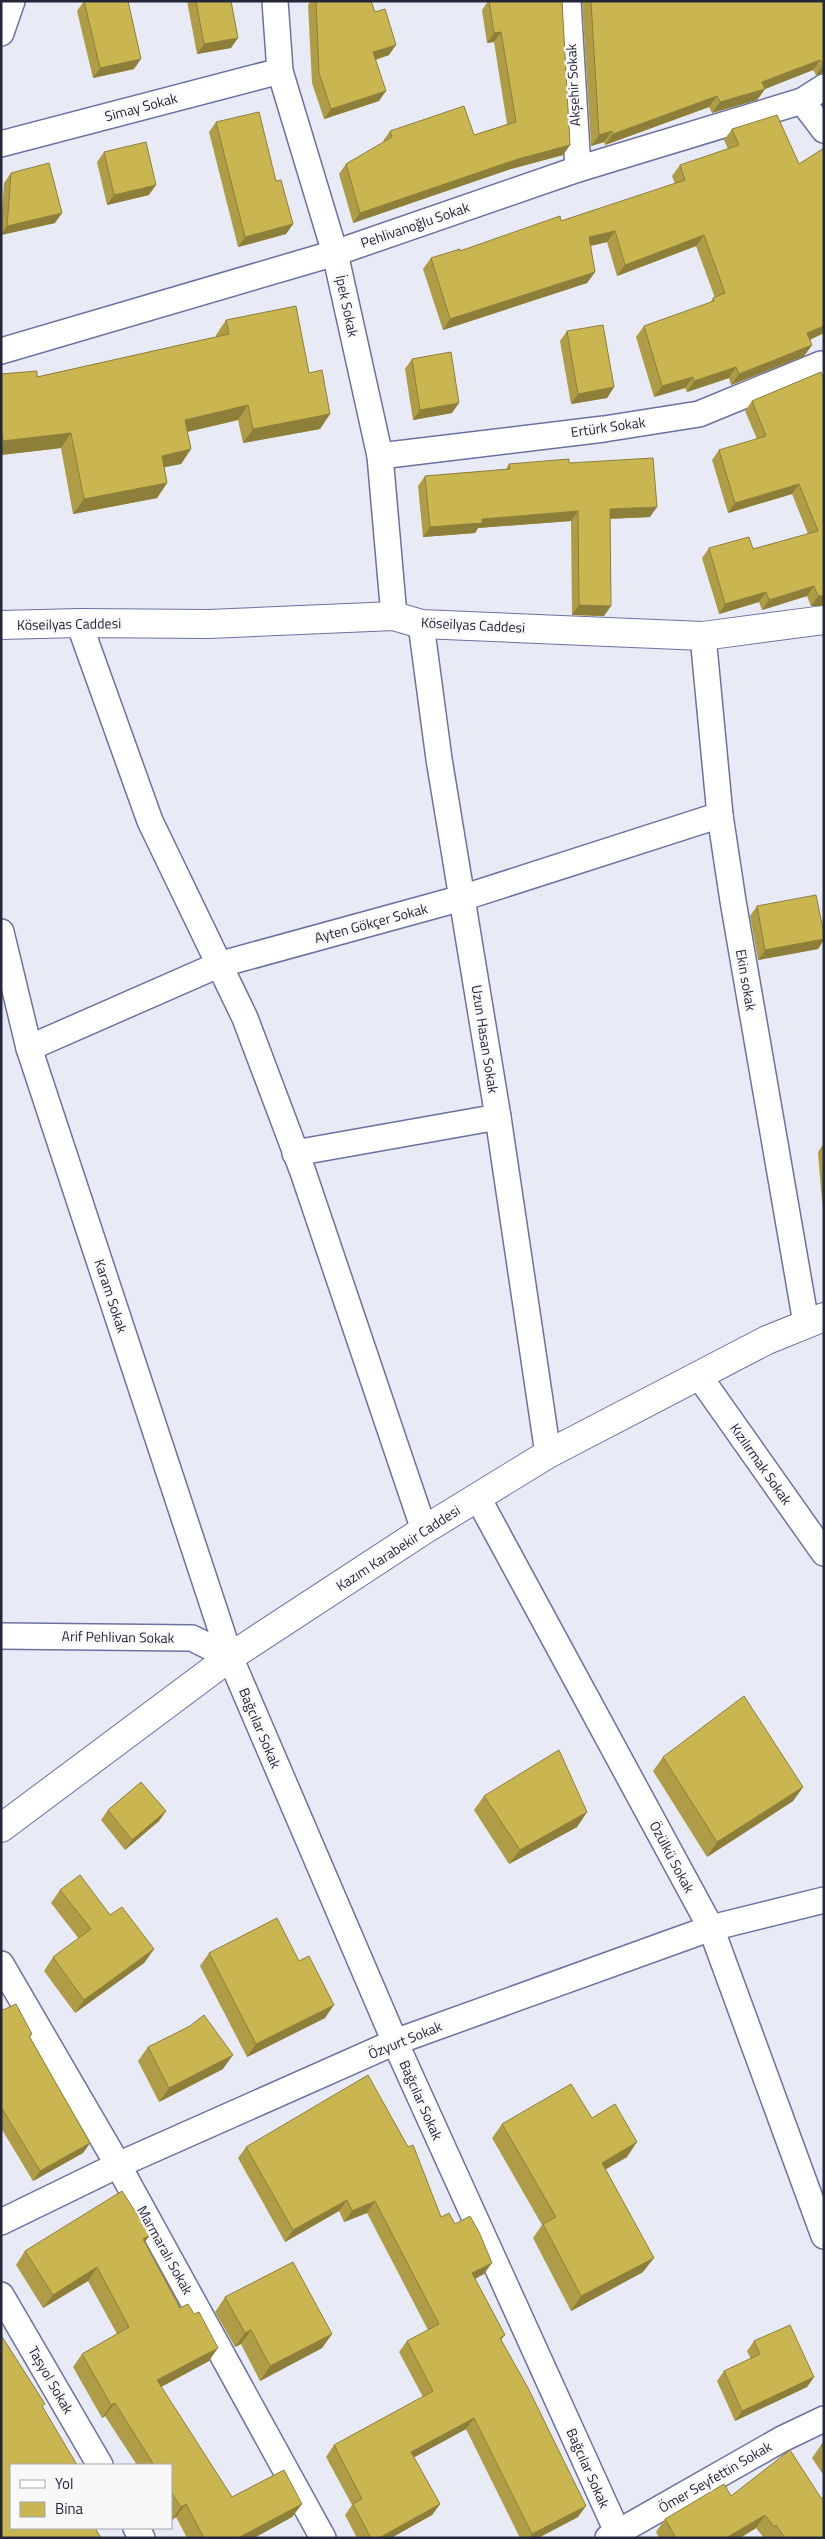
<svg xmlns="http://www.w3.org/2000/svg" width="825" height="2539" font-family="'Titillium Web',sans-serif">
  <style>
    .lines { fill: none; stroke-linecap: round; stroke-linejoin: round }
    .street-casing { stroke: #6b71a1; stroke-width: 28 }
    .secondary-casing { stroke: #6b71a1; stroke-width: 30 }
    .street { stroke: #fff; stroke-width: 25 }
    .secondary { stroke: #fff; stroke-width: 28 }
    .wall { fill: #ae9d46 }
    .shaded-wall { fill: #8d7f39 }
    .building { fill: #cab651; stroke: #8d7f39 }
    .labels { text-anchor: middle; stroke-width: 5; stroke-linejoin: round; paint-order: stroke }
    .street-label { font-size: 14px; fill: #24263a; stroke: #f8f8f8 }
  </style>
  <rect width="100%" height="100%" fill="#e8eaf5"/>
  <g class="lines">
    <defs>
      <g id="street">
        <polyline points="275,1 280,71 335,253 380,456 394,616"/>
        <polyline points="568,1 578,169"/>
        <polyline points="1,33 12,1"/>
        <polyline points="802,101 824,130"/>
        <polyline points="1,144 280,71"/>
        <polyline points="1,351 335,253 578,169 802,101 824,87"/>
        <polyline points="380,456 604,429 699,414 821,364 824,370"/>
        <polyline points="79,623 150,821 245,1018 303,1172 424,1530"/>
        <polyline points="421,624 439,759 498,1117 548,1454"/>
        <polyline points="703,636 720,815 733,901 806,1323"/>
        <polyline points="1,932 29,1048 230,1657 395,2042 620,2538"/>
        <polyline points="29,1048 218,965 462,898 720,815"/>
        <polyline points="295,1153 498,1117"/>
        <polyline points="699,1376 824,1553"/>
        <polyline points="478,1498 711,1928 824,2236"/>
        <polyline points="1,1636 192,1638 230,1657"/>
        <polyline points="1,1964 118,2165 323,2538"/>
        <polyline points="1,2222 118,2165 395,2042 711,1928 824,1900"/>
        <polyline points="1,2295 100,2465"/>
        <polyline points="136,2528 142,2538"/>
        <polyline points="608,2538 782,2439 824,2419"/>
      </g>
      <g id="secondary">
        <polyline points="1,625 79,623 209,624 394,616 421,624 703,636 824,620"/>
        <polyline points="1,1828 230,1657 424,1530 548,1454 767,1340 824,1317"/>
      </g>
    </defs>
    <!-- street casing -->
    <use href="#street" class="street-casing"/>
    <!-- secondary casing -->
    <use href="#secondary" class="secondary-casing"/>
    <!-- street -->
    <use href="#street" class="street"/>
    <!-- secondary -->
    <use href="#secondary" class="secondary"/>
  </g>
  <!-- wall -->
  <g class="wall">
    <polygon points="84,1 128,1 134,69 93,78 77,11"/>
    <polygon points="187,1 231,1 231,48 197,54"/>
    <polygon points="311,1 371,1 389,55 376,60 379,101 324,119 312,83 308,5"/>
    <polygon points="488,1 562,1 570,145 563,155 511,169 353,223 339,174 346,164 384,142 383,141 390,131 474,135 507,124 494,42 487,43 482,10"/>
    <polygon points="582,1 824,1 824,73 816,75 813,70 765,89 757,100 712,113 709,107 605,145 604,142 591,146"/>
    <polygon points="216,122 276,181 293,224 286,234 238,247 209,132"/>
    <polygon points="732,129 824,333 810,340 812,345 804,356 731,385 729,378 687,392 685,388 654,397 636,337 644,326 710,303 713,298 715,298 696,246 617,276 607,242 590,246 595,272 587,283 443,330 423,269 431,258 460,251 561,221 675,184 672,176 680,165 728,149 724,140"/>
    <polygon points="104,152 149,195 107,205 97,162"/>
    <polygon points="11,173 55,223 1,235 1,223 4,183"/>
    <polygon points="226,320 309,373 330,414 320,429 243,443 238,420 187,432 191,449 181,464 164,467 167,483 157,498 73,514 61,448 1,455 1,374 37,377 216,337 216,335"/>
    <polygon points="567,331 614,387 607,398 571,404 560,341"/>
    <polygon points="412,359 452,413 413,420 405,369"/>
    <polygon points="821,372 824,606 811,606 807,596 762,610 759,602 719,614 702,558 709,548 753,549 808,534 792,494 728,513 712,460 719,450 757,439 745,411 752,401"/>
    <polygon points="569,463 650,517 610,519 604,616 572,615 571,521 478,528 475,533 423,537 418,486 425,476 506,469 509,464"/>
    <polygon points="757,906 824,934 824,940 818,949 758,960 750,916"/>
    <polygon points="824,1143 824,1211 822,1201 818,1152"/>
    <polygon points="663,1757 803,1787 793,1801 707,1857 653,1771"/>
    <polygon points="484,1796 587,1812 577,1827 509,1864 474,1810"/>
    <polygon points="108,1810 166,1811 159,1821 125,1850 101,1820"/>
    <polygon points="60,1890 110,1915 154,1949 144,1963 75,2013 44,1971 53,1957 79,1939 51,1903"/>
    <polygon points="209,1953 325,2018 247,2057 200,1966"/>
    <polygon points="1,2007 3,2010 32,2034 30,2037 90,2143 83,2153 33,2181 1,2128"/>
    <polygon points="148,2047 223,2069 159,2102 138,2061"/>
    <polygon points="592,2118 627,2157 606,2169 643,2272 571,2311 533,2238 542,2225 492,2138 502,2124"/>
    <polygon points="246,2147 441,2217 455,2224 484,2274 475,2279 505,2335 501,2340 578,2517 538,2538 520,2538 466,2429 414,2457 440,2504 432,2515 391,2538 357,2538 345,2515 352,2505 326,2457 334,2445 423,2397 399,2352 407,2341 428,2330 367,2213 344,2222 339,2211 285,2242 238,2158"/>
    <polygon points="150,2235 145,2242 209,2361 161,2387 232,2497 302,2504 292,2517 254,2538 187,2538 176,2517 172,2520 171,2465 137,2465 105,2416 102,2418 73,2367 82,2354 117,2334 88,2281 43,2308 16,2265 25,2251"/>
    <polygon points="225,2297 332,2334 322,2348 260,2381 241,2344 235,2347 215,2312"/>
    <polygon points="754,2341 814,2377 807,2387 735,2421 717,2381 724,2371 751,2359 747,2351"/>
    <polygon points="824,2443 824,2476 812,2458 821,2445"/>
    <polygon points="731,2496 824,2538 764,2538 756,2528 740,2538 659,2538 656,2532 665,2519"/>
  </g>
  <!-- shaded-wall -->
  <g class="shaded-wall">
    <polygon points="501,32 494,42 487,43 494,33"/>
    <polygon points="238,38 231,48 197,54 204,44"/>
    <polygon points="396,45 389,55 366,62 373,52"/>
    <polygon points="141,59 134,69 93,78 100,68"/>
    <polygon points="820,60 813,70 765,89 757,100 712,113 720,102 762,82"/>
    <polygon points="824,64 824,73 816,75"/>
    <polygon points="386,91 379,101 324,119 331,109"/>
    <polygon points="717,96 709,107 605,145 613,134"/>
    <polygon points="612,131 604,142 591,146 599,135"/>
    <polygon points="570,145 563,155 511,169 353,223 360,213 518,159"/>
    <polygon points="156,185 149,195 107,205 114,195"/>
    <polygon points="62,213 55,223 1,235 1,234 7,226"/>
    <polygon points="293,224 286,234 238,247 245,237"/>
    <polygon points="615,231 607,242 581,248 589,237"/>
    <polygon points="704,235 696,246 617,276 625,265"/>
    <polygon points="595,272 587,283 443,330 450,319"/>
    <polygon points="824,326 824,333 800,344 807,333"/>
    <polygon points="812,345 804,356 731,385 739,374"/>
    <polygon points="736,367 729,378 687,392 694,381"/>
    <polygon points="693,377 685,388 654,397 662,386"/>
    <polygon points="614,387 607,398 571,404 578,394"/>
    <polygon points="459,403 452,413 413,420 420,410"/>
    <polygon points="248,405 238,420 174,435 185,420"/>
    <polygon points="330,414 320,429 243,443 253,429"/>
    <polygon points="71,433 61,448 1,455 1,443 3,441"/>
    <polygon points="191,449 181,464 151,470 162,456"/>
    <polygon points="167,483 157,498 73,514 84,499"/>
    <polygon points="799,484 792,494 728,513 735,503"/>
    <polygon points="657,507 650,517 603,519 610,509"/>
    <polygon points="578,511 571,521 478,528 475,533 423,537 430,527 482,519"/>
    <polygon points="814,586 807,596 762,610 769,600"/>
    <polygon points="766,592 759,602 719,614 725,604"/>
    <polygon points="818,596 824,596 824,606 811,606"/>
    <polygon points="579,605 611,606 604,616 572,615"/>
    <polygon points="824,939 818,949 758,960 765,950"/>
    <polygon points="803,1787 793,1801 707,1857 717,1842"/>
    <polygon points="166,1811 159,1821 125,1850 132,1840"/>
    <polygon points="587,1812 577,1827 509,1864 520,1850"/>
    <polygon points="154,1949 144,1963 75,2013 84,2000"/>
    <polygon points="334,2005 325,2018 247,2057 256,2044"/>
    <polygon points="233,2055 223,2069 159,2102 169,2088"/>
    <polygon points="637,2142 627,2157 592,2177 602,2163"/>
    <polygon points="90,2143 83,2153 33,2181 40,2171"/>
    <polygon points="347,2200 339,2211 285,2242 293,2230"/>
    <polygon points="375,2201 367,2213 344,2222 352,2211"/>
    <polygon points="150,2235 140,2248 143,2239"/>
    <polygon points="654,2258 643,2272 571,2311 581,2296"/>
    <polygon points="492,2263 484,2274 464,2284 472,2273"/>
    <polygon points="97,2267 88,2281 43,2308 53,2295"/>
    <polygon points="251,2330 241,2344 235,2347 245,2333"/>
    <polygon points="332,2334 322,2348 260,2381 270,2366"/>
    <polygon points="218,2348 209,2361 148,2394 157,2380"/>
    <polygon points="814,2377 807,2387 735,2421 742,2411"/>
    <polygon points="115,2403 105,2416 102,2418 111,2405"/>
    <polygon points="474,2418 466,2429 404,2463 411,2452"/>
    <polygon points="186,2504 176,2517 172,2520 181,2507"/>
    <polygon points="302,2504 292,2517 254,2538 238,2538"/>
    <polygon points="440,2504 432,2515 391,2538 379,2538"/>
    <polygon points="586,2506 578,2517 538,2538 529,2538 532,2534"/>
    <polygon points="765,2515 756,2528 740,2538 726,2538"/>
  </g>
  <!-- building -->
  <g class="building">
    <polygon points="84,1 128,1 141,59 100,68"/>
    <polygon points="196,1 231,1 238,38 204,44"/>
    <polygon points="316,1 371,1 375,12 385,9 396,45 373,52 386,91 331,109 319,73"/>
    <polygon points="489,1 562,1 570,145 518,159 360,213 346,164 392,137 390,131 464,106 474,135 516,122 501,32 494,33"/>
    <polygon points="591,1 824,1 824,64 820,60 762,82 765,89 720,102 717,96 613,134 612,131 599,135"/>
    <polygon points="259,112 276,181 281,180 293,224 245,237 216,122"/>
    <polygon points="777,115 799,164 824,148 824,326 807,333 812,345 739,374 736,367 694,381 693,377 662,386 644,326 714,301 713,298 725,293 704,235 625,265 615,231 589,237 595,272 450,319 431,258 460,249 460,251 560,216 561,221 685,180 680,165 739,145 732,129"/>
    <polygon points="146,142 156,185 114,195 104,152"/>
    <polygon points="49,163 62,213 7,226 11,173"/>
    <polygon points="296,306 309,373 322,370 330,414 253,429 248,405 185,420 191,449 162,456 167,483 84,499 71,433 3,441 1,429 1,374 37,371 37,377 229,334 226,320"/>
    <polygon points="603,325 614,387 578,394 567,331"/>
    <polygon points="451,352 459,403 420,410 412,359"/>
    <polygon points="821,372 824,379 824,596 818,596 814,586 769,600 766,592 725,604 709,548 749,537 753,549 818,531 799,484 735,503 719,450 766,436 752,401"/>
    <polygon points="653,458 657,507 610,509 611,606 579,605 578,511 482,519 482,523 430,527 425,476 510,469 509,464 569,459 569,463"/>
    <polygon points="816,895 824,934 824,939 765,950 757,906"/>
    <polygon points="744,1696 803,1787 717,1842 663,1757"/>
    <polygon points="559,1750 587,1812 520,1850 484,1796"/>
    <polygon points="141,1782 166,1811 132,1840 108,1810"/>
    <polygon points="80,1875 110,1915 122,1907 154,1949 84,2000 53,1957 91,1929 60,1890"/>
    <polygon points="277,1918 299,1961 309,1956 334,2005 256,2044 209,1953"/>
    <polygon points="16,2004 32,2034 29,2036 90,2143 40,2171 1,2107 1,2007 3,2010"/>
    <polygon points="204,2015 233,2055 169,2088 148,2047 190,2026"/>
    <polygon points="368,2075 408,2147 413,2145 441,2217 449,2213 455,2224 470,2216 479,2232 492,2263 472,2273 505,2335 500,2338 528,2388 586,2506 532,2534 474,2418 411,2452 440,2504 379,2538 371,2538 353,2504 362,2499 334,2445 433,2391 407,2341 439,2324 375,2201 352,2211 347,2200 293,2230 246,2147"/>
    <polygon points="571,2084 592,2118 615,2104 637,2142 602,2163 654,2258 581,2296 543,2224 556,2217 502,2124"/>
    <polygon points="122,2191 150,2235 143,2239 180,2308 188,2304 194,2314 199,2312 218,2348 157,2380 232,2497 284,2470 302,2504 238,2538 204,2538 186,2504 181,2507 171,2492 171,2465 154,2465 115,2403 111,2405 82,2354 129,2327 97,2267 53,2295 25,2251"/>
    <polygon points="293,2262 332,2334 270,2366 251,2330 245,2333 225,2297"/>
    <polygon points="790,2325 814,2377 742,2411 724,2371 760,2354 754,2341"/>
    <polygon points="1,2335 45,2404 42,2406 77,2465 11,2465 11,2528 95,2528 101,2538 1,2538"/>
    <polygon points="824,2443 824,2449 821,2445"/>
    <polygon points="790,2450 821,2498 824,2499 824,2538 785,2538 776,2525 774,2527 765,2515 726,2538 676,2538 665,2519 724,2484 731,2496"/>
  </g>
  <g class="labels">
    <!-- street labels -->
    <g class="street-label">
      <text transform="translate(573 85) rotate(-93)" y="5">Akşehir Sokak</text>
      <text transform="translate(141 107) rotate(-15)" y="5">Simay Sokak</text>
      <text transform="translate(415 225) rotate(-19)" y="5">Pehlivanoğlu Sokak</text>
      <text transform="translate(347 306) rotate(78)" y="5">İpek Sokak</text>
      <text transform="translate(608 427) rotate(-8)" y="5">Ertürk Sokak</text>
      <text transform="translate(69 624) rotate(-1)" y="5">Köseilyas Caddesi</text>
      <text transform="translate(473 625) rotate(3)" y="5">Köseilyas Caddesi</text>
      <text transform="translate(371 923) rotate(-15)" y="5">Ayten Gökçer Sokak</text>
      <text transform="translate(746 980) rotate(80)" y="5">Ekin sokak</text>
      <text transform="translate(485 1039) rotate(81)" y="5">Uzun Hasan Sokak</text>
      <text transform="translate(111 1296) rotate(72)" y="5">Karam Sokak</text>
      <text transform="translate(761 1464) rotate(55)" y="5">Kızılırmak Sokak</text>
      <text transform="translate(398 1548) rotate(-33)" y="5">Kazım Karabekir Caddesi</text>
      <text transform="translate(118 1637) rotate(1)" y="5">Arif Pehlivan Sokak</text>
      <text transform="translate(260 1728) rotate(67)" y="5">Bağcılar Sokak</text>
      <text transform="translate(672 1857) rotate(62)" y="5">Özülkü Sokak</text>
      <text transform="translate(405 2040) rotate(-22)" y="5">Özyurt Sokak</text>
      <text transform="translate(421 2100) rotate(66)" y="5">Bağcılar Sokak</text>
      <text transform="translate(165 2250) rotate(61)" y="5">Marmaralı Sokak</text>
      <text transform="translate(51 2380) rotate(60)" y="5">Taşyol Sokak</text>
      <text transform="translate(588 2468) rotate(66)" y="5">Bağcılar Sokak</text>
      <text transform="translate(715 2477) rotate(-30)" y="5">Ömer Seyfettin Sokak</text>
    </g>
  </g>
  <!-- border -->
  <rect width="825" height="2539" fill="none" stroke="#24263a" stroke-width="5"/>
  <!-- legend -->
  <rect x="10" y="2464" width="162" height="65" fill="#f8f8f8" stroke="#a3a4ac"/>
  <rect x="20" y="2480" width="25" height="8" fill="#ffffff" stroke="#a3a4ac"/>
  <text x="55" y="2489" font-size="15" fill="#24263a">Yol</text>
  <rect x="20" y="2502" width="25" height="15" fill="#cab651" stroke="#a3a4ac"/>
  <text x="55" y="2514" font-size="15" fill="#24263a">Bina</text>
</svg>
